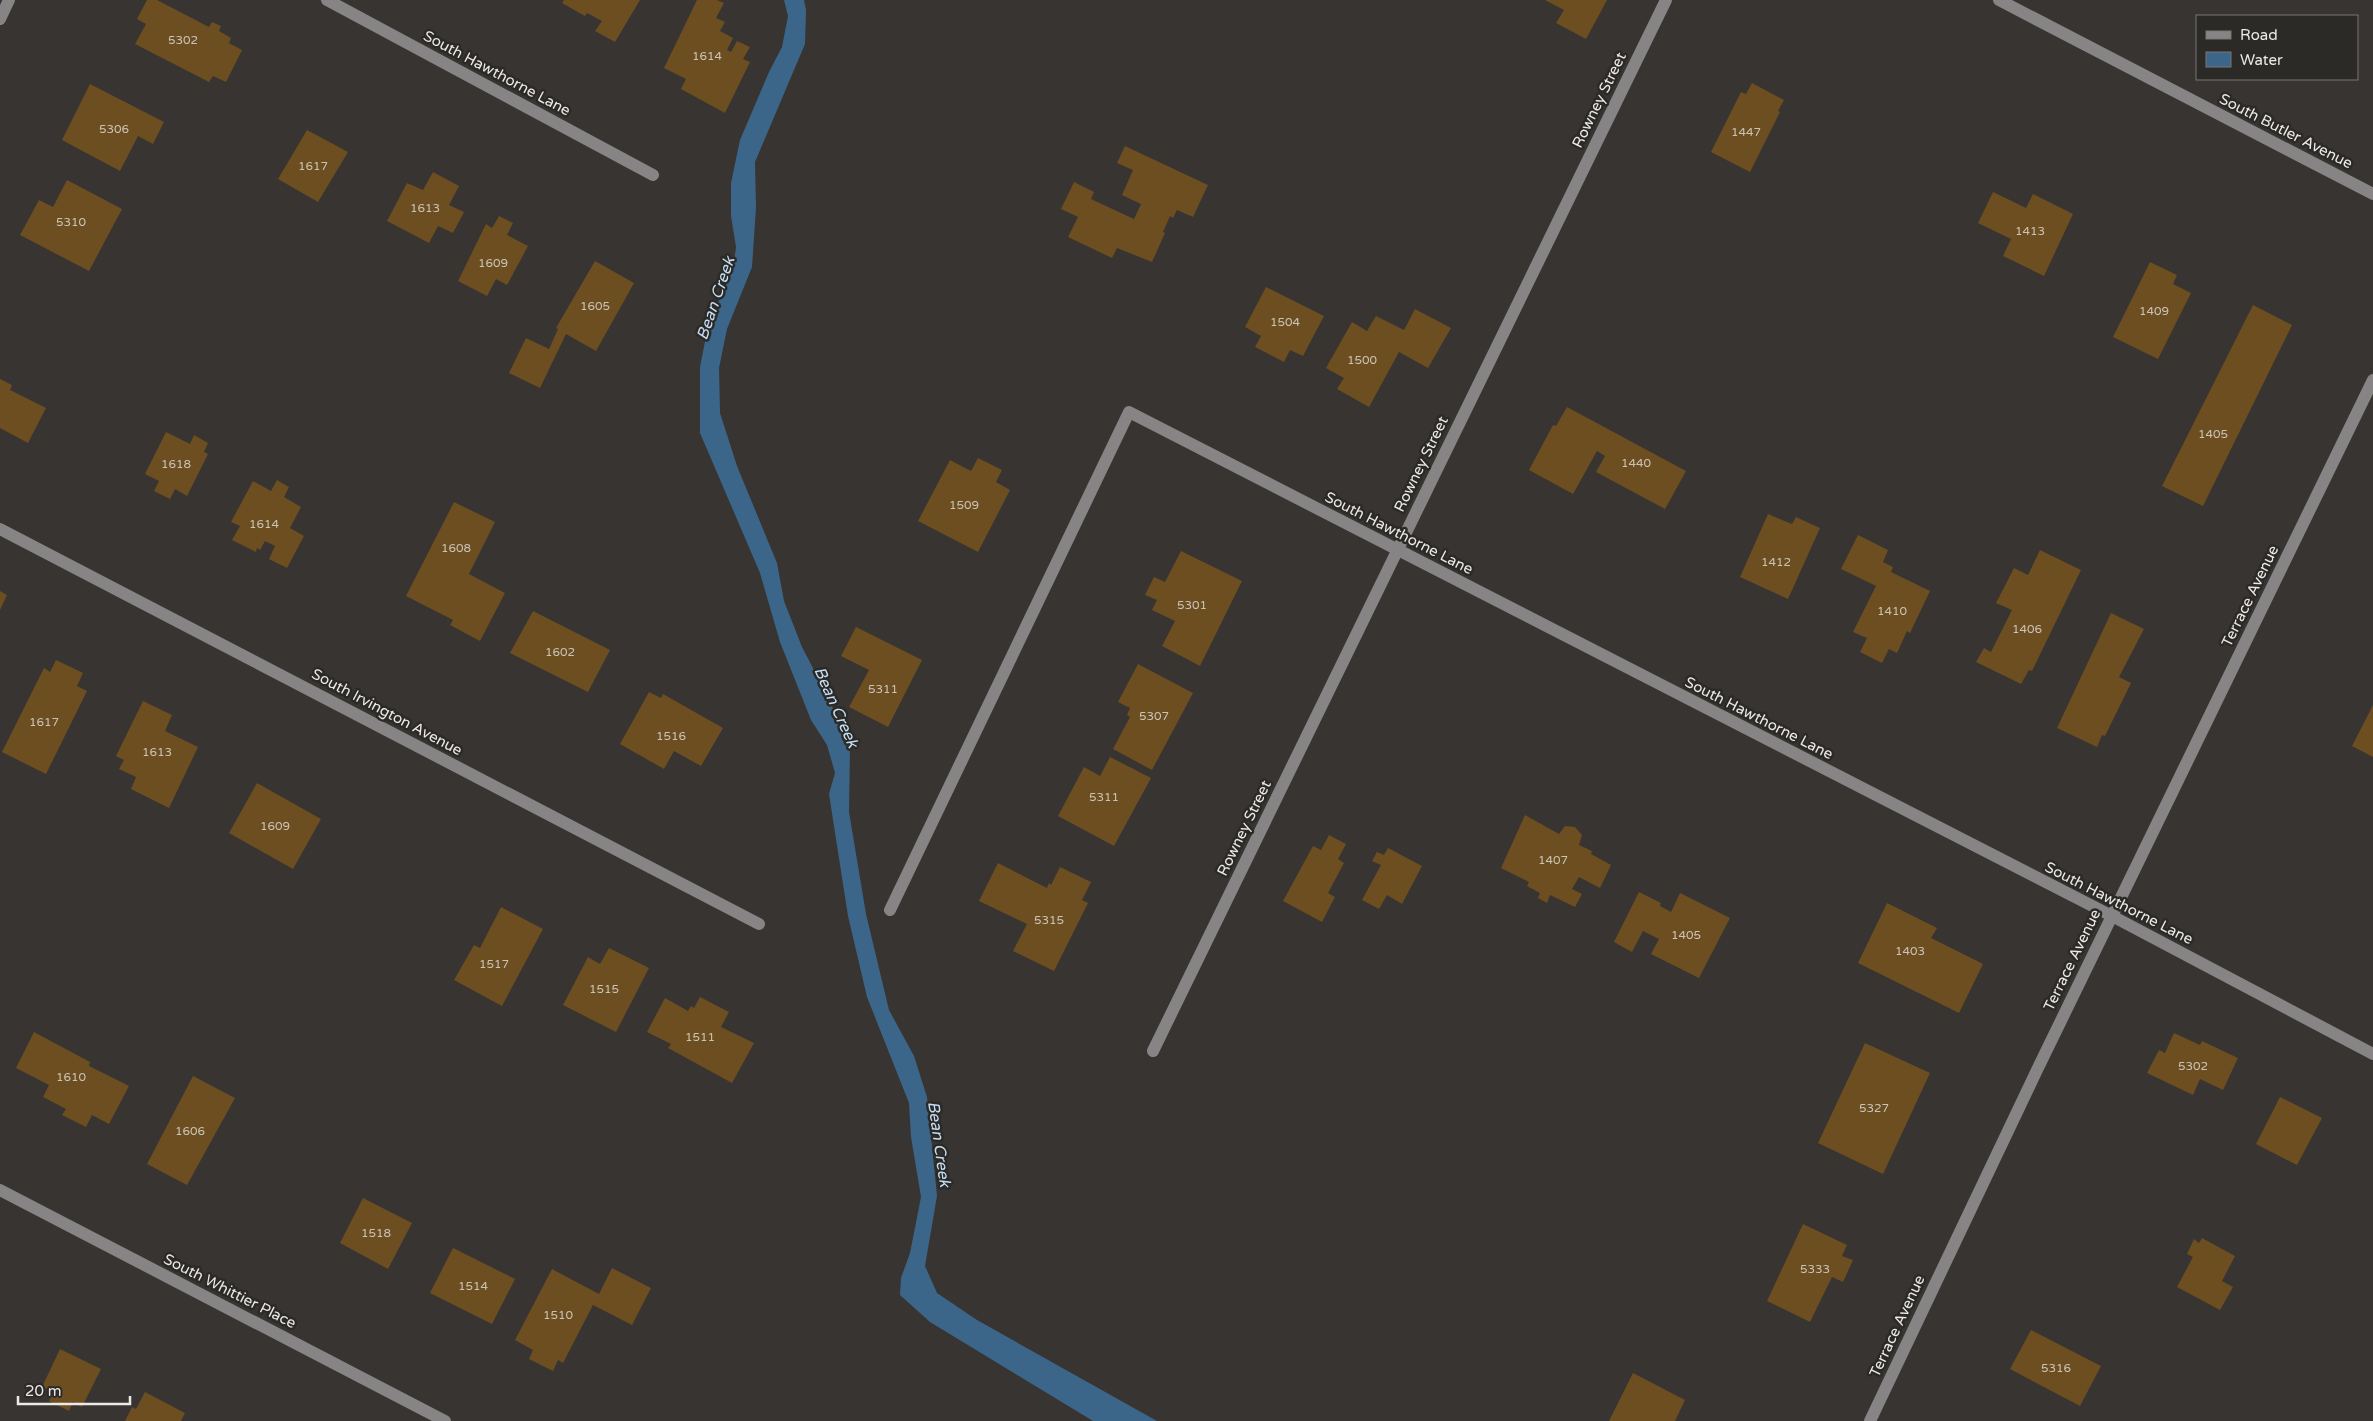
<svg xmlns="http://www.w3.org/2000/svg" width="2373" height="1421" font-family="'Varela Round',sans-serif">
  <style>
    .water { fill: #3c6689 }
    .building { fill: #6c4e21 }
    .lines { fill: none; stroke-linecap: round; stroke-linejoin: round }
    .minor { stroke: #868484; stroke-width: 12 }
    .labels { text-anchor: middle; stroke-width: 5; stroke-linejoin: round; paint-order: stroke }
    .number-label { font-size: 12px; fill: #cbc3b6 }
    .street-label { font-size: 15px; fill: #ebeae8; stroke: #2c2a27 }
    .water-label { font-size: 16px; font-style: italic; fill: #c5def5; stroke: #2c2a27 }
  </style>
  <rect width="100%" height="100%" fill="#373431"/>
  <!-- water -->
  <polygon class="water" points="784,0 804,0 806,10 805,44 755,162 756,208 752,267 727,329 719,368 720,413 737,466 777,563 784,601 802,647 828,697 850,747 849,812 866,914 889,1010 914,1056 927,1097 937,1196 925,1266 937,1293 977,1320 1157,1421 1093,1421 930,1322 900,1295 901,1278 910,1253 921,1197 911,1137 909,1103 867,997 848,916 829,794 835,773 827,745 811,720 780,642 760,573 700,433 700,367 708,326 733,269 736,247 731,216 731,183 740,140 769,72 782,47 788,16"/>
  <!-- building -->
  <g class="building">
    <polygon points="147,0 157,0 209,27 212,22 221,26 219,31 231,38 229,43 242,50 226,82 213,76 209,82 135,44 146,24 137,19"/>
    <polygon points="564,0 640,0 615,42 595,31 602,21 587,13 585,16 562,3"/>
    <polygon points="697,0 717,0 724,3 716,18 725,22 720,31 733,38 727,50 731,52 737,41 750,47 743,59 750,62 725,113 681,89 686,79 664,68"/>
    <polygon points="1545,0 1607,0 1586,39 1556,23 1564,10"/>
    <polygon points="1752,83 1784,100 1778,111 1780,112 1750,172 1711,152 1741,92 1746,94"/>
    <polygon points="90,84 164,122 153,144 138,136 120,171 62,140"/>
    <polygon points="307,130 348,152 318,202 278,179"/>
    <polygon points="1125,146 1208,185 1193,217 1177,210 1173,218 1170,216 1163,232 1165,233 1152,262 1117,248 1112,258 1068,237 1078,217 1061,209 1074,182 1094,192 1091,199 1134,219 1141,204 1122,195 1133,170 1117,163"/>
    <polygon points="433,172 459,186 449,205 464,212 453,233 438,226 429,243 387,221 407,183 423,190"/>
    <polygon points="67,180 122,209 89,271 20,235 39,200 53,207"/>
    <polygon points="1993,192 2026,208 2033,194 2073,214 2044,276 2003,256 2011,239 1978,223"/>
    <polygon points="499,216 513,223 507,235 528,246 507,285 496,279 487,296 458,281 486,224 492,228"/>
    <polygon points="595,261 634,283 596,351 566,334 540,388 509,373 526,338 549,349 558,329 556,328"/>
    <polygon points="2150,262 2177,275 2173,284 2191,293 2158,359 2113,337"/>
    <polygon points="1266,287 1324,316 1303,356 1290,350 1284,362 1255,347 1261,336 1245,327"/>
    <polygon points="2253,305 2292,325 2203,506 2162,486"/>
    <polygon points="1415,309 1451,328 1428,368 1399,352 1369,407 1337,389 1344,378 1326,368 1352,322 1367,331 1376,316 1404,330"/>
    <polygon points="0,379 12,385 10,390 46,408 28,443 0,428"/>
    <polygon points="1567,407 1686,471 1665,509 1596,472 1605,456 1597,451 1573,494 1529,470 1553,425 1556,426"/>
    <polygon points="166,432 190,444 194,435 208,443 204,452 208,454 187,496 175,489 170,499 154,491 159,481 145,474"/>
    <polygon points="978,458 1002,470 996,482 1010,490 978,552 918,521 950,460 971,471"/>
    <polygon points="277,480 289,487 284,497 301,507 290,528 304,536 287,568 269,559 275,546 265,541 260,550 257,548 256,552 232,540 240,526 231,522 253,481 271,491"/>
    <polygon points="454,502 495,522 469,574 505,593 480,641 450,625 453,620 406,596"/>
    <polygon points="1768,514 1792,524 1796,517 1820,528 1788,599 1740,577"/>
    <polygon points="1858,535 1888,550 1883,562 1893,567 1891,572 1930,591 1910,633 1907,631 1897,653 1889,649 1882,663 1860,652 1867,638 1853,632 1876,586 1841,569"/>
    <polygon points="2040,550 2081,570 2032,671 2029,670 2021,684 1976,662 1984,648 1991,652 2012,610 1996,603 2014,568 2028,575"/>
    <polygon points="1181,551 1242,581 1200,666 1162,646 1175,621 1152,610 1157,600 1145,595 1154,577 1165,582"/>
    <polygon points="0,591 7,595 0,610"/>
    <polygon points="533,611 610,650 588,692 510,653"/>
    <polygon points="2111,613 2144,629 2119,677 2131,683 2105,736 2102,735 2097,747 2057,728"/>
    <polygon points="856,627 922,660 888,727 849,707 869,670 841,656"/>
    <polygon points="56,660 83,673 77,686 87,691 46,774 2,752 44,668 50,672"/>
    <polygon points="1138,664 1193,693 1152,770 1113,749 1130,717 1127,715 1130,708 1118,702"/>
    <polygon points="649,692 661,698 663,694 723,728 701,766 674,751 664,769 620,744"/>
    <polygon points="143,701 172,715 165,731 198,747 169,808 131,789 136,777 119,769 124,760 116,756"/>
    <polygon points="2373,705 2373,757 2352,746"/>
    <polygon points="1110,757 1151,778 1114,846 1058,816 1084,767 1100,776"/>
    <polygon points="257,783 321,819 293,869 229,833"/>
    <polygon points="1525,815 1559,834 1565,826 1575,827 1582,835 1579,845 1592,851 1591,854 1611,865 1600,888 1579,877 1572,889 1582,894 1575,907 1550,895 1547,903 1538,898 1540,893 1527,886 1529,882 1501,868"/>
    <polygon points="1329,835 1346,844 1338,859 1344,863 1328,893 1335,897 1322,922 1283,901 1313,846 1321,850"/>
    <polygon points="1388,848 1422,866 1402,904 1387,895 1379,909 1362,900 1381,865 1372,861 1377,852 1384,855"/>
    <polygon points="998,863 1047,888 1049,883 1051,885 1060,867 1091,882 1082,900 1088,903 1054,971 1013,951 1027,924 979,901"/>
    <polygon points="1639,892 1661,903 1660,906 1671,912 1680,893 1730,918 1699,978 1651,954 1659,939 1643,931 1632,952 1614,942"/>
    <polygon points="1887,903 1937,928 1931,938 1983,964 1959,1013 1858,963"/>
    <polygon points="501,907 543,929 502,1006 454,980 474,945 480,948"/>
    <polygon points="609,948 649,968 616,1032 563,1005 588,957 600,964"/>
    <polygon points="700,997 729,1012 721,1027 754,1043 732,1083 668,1048 671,1044 647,1032 665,998 688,1011 691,1006 694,1008"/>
    <polygon points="34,1032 90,1062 89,1066 129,1086 109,1124 92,1115 86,1127 62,1115 66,1109 43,1097 49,1085 16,1068"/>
    <polygon points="2174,1033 2200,1045 2202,1041 2238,1058 2223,1090 2200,1079 2193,1095 2147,1073 2159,1050 2165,1053"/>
    <polygon points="1865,1043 1930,1073 1883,1174 1818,1143"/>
    <polygon points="193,1076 235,1098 187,1185 147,1164"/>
    <polygon points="2280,1097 2322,1118 2297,1165 2256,1144"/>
    <polygon points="363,1198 412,1223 388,1269 340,1243"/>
    <polygon points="1803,1224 1847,1245 1842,1256 1853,1260 1843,1282 1832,1277 1810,1322 1767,1301"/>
    <polygon points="2202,1238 2235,1256 2222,1281 2233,1287 2220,1310 2177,1287 2193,1257 2187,1254 2194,1239 2199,1243"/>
    <polygon points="453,1248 515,1279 492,1324 430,1293"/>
    <polygon points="612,1268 651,1288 632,1325 593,1305 563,1363 558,1360 553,1371 529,1359 533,1350 515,1340 552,1269 599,1294"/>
    <polygon points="2031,1330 2101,1366 2080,1406 2010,1369"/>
    <polygon points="60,1349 101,1369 82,1407 73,1402 69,1411 49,1401 53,1392 42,1387"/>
    <polygon points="1633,1373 1685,1400 1675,1421 1609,1421"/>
    <polygon points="145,1392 185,1413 181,1421 125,1421 132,1407 136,1409"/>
  </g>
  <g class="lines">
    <!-- minor -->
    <g class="minor">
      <polyline points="327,0 653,175"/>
      <polyline points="1999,0 2373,194"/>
      <polyline points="0,19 9,0"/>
      <polyline points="0,529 759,924"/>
      <polyline points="890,910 1129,412 2112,916 2373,1054"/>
      <polyline points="1153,1051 1666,0"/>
      <polyline points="0,1190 445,1421"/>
      <polyline points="1870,1421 2037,1070 2373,380"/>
    </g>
  </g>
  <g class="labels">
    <!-- number labels -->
    <g class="number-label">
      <text x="183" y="44">5302</text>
      <text x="707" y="60">1614</text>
      <text x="114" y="133">5306</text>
      <text x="1746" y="136">1447</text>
      <text x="313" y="170">1617</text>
      <text x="425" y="212">1613</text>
      <text x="71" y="226">5310</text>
      <text x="2030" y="235">1413</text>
      <text x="493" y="267">1609</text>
      <text x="595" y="310">1605</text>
      <text x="2154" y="315">1409</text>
      <text x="1285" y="326">1504</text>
      <text x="1362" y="364">1500</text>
      <text x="2213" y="438">1405</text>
      <text x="1636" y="467">1440</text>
      <text x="176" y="468">1618</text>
      <text x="964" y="509">1509</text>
      <text x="264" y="528">1614</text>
      <text x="456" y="552">1608</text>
      <text x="1776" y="566">1412</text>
      <text x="1192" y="609">5301</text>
      <text x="1892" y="615">1410</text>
      <text x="2027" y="633">1406</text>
      <text x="560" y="656">1602</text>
      <text x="883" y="693">5311</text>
      <text x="1154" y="720">5307</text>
      <text x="44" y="726">1617</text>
      <text x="671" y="740">1516</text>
      <text x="157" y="756">1613</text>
      <text x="1104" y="801">5311</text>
      <text x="275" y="830">1609</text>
      <text x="1553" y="864">1407</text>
      <text x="1049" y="924">5315</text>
      <text x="1686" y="939">1405</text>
      <text x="1910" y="955">1403</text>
      <text x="494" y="968">1517</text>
      <text x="604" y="993">1515</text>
      <text x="700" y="1041">1511</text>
      <text x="2193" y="1070">5302</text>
      <text x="71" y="1081">1610</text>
      <text x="1874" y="1112">5327</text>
      <text x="190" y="1135">1606</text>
      <text x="376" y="1237">1518</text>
      <text x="1815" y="1273">5333</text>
      <text x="473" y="1290">1514</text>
      <text x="558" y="1319">1510</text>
      <text x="2056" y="1372">5316</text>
    </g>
    <!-- street labels -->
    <g class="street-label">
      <text transform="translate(497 73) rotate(28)" y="5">South Hawthorne Lane</text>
      <text transform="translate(1599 100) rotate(-64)" y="5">Rowney Street</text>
      <text transform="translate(2286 131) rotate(27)" y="5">South Butler Avenue</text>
      <text transform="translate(1421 464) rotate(-64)" y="5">Rowney Street</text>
      <text transform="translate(1399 533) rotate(27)" y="5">South Hawthorne Lane</text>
      <text transform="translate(2250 596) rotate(-64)" y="5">Terrace Avenue</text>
      <text transform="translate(387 712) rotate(28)" y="5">South Irvington Avenue</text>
      <text transform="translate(1759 718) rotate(27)" y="5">South Hawthorne Lane</text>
      <text transform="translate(1244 828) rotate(-64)" y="5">Rowney Street</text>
      <text transform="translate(2119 903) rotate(27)" y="5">South Hawthorne Lane</text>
      <text transform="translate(2072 960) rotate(-64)" y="5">Terrace Avenue</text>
      <text transform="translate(230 1291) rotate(27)" y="5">South Whittier Place</text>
      <text transform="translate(1897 1326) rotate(-65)" y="5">Terrace Avenue</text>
    </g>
    <!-- water labels -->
    <g class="water-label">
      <text transform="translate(715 298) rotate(-71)" y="6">Bean Creek</text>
      <text transform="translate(837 707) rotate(66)" y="6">Bean Creek</text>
      <text transform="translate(940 1144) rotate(82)" y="6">Bean Creek</text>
    </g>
  </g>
  <!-- legend -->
  <rect x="2196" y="15" width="162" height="65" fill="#2c2a27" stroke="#787774"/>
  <rect x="2206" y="31" width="25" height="8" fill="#868484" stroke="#787774"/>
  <text x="2240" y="40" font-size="15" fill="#ebeae8">Road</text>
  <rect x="2206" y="52" width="25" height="15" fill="#3c6689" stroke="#787774"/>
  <text x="2240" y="65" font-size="15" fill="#ebeae8">Water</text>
  <!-- scale -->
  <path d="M18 1396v8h112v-8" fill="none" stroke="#ebeae8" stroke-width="2.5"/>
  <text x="25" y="1396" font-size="15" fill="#ebeae8" stroke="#2c2a27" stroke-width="4" paint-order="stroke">20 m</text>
</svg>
